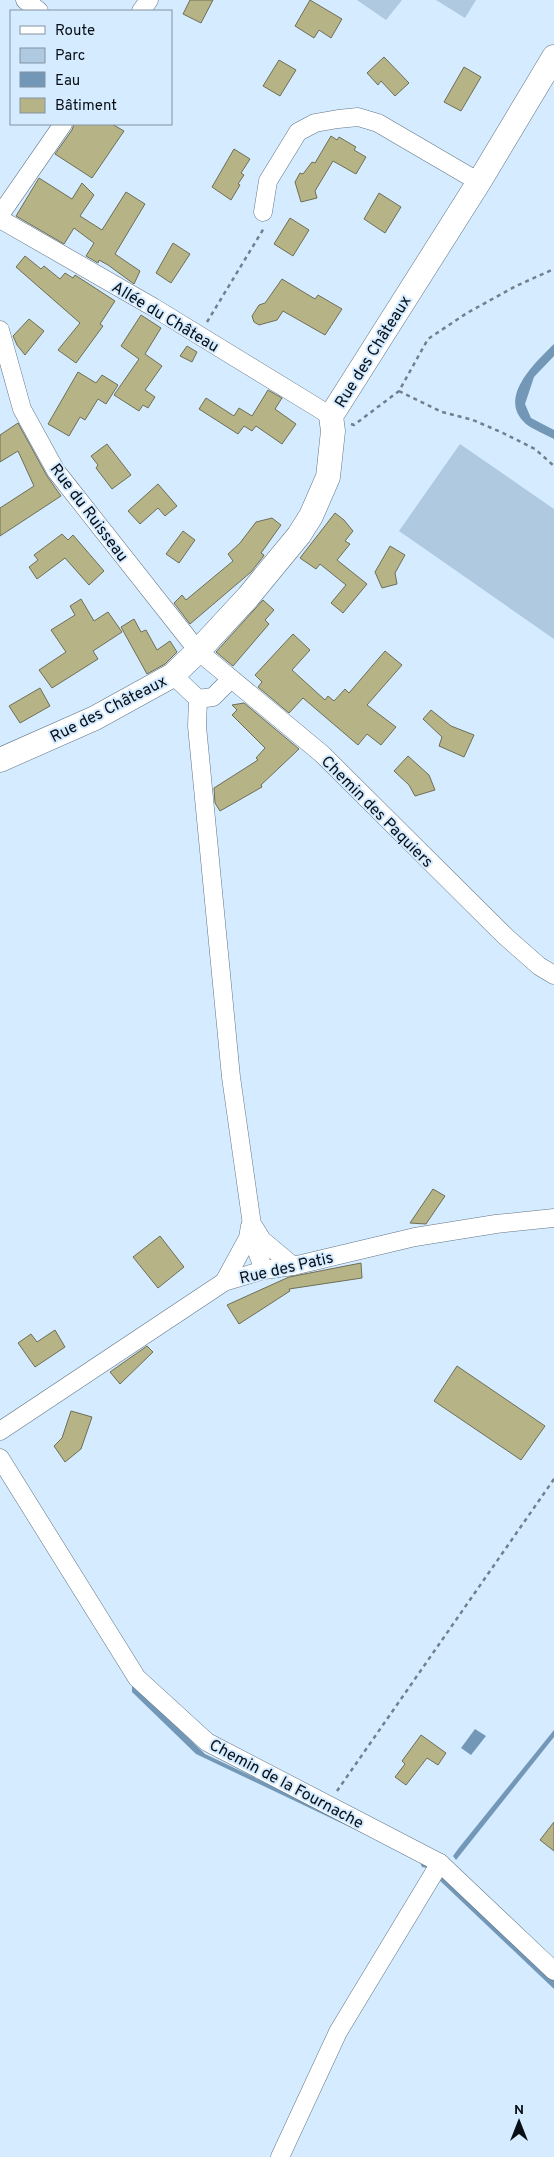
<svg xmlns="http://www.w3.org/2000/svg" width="554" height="2157" font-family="Overpass,sans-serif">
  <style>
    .green { fill: #aec9e0 }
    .water { fill: #7398b7 }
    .building { fill: #b6b487; stroke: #6e6e56 }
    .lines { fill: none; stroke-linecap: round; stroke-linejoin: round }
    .street-casing { stroke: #617586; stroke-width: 19 }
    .secondary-casing { stroke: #617586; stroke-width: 25 }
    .path { stroke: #71808d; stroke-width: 2.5; stroke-dasharray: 4 4; stroke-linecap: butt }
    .street { stroke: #fff; stroke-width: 18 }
    .secondary { stroke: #fff; stroke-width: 24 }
    .labels { text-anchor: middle; stroke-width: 4; stroke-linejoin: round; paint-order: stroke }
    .street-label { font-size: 16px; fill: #080f16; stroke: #d5ebff }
  </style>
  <rect width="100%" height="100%" fill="#d5ebff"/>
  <!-- green -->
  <g class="green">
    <polygon points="357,0 402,0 386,20"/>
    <polygon points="436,0 476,0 465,18"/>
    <polygon points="460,444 554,509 554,639 399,531"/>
  </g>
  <!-- water -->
  <g class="water">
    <path d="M554 344V356L534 377 525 404 531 418 554 430V439C545 434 534 430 526 424 496 398 536 362 554 344Z"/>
    <polygon points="132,1683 205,1754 423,1858 427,1868 422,1867 419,1860 196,1754 132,1692"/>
    <polygon points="475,1729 486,1736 471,1755 461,1748"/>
    <polygon points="554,1730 554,1737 456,1860 453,1856 458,1849"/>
    <polygon points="447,1876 554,1978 554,1989 436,1877"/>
  </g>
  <!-- building -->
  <g class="building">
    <polygon points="190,0 213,0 201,23 183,14"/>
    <polygon points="310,0 342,19 331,38 319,30 314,38 295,26"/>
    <polygon points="384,57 409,83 395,96 381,81 378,85 367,73"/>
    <polygon points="279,60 296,70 280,96 263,86"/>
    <polygon points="464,67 481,77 461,111 444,102"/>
    <polygon points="74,124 112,124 124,131 92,178 55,154 72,130"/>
    <polygon points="331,136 337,140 339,137 356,147 354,150 366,157 356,174 333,161 315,191 317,198 301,202 295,182 300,173 303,174 312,162 315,163"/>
    <polygon points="234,149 250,159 241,173 244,175 238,184 240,185 231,200 212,187"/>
    <polygon points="39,178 72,199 82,183 94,195 80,216 102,230 126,192 145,204 115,254 140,271 134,284 108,265 99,260 98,263 86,256 94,243 74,228 64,244 16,216"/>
    <polygon points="379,193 401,207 385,233 364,219"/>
    <polygon points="290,218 309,230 293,256 274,244"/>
    <polygon points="173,243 190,254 171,283 156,273"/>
    <polygon points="25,256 41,269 44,266 60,279 65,273 73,278 75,275 115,301 100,324 103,326 76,363 58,350 80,323 16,267"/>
    <polygon points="282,279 315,299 318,295 342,309 325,335 283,311 277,320 259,325 254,322 252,316 259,305 265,303"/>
    <polygon points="141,315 161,328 145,354 162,366 145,390 155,397 148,408 143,405 139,411 114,395 139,359 121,346"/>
    <polygon points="29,319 44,331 25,355 17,345 13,336"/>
    <polygon points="187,346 197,352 192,362 180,356"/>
    <polygon points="78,372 96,383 102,375 118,385 106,404 98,399 85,420 80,417 69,436 48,424"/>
    <polygon points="268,390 282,398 275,409 296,424 282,444 256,426 252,431 244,426 238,434 199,409 206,398 234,416 239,408 252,416"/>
    <polygon points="18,423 47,476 61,496 0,536 0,508 34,486 18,451 0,462 0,435"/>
    <polygon points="107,444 131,475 112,489 96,468 98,465 91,456"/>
    <polygon points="158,484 177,506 165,516 158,508 140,524 128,511"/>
    <polygon points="335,513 344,520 353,531 345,541 350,544 337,560 367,584 343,613 331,603 346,585 320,564 316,569 300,558"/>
    <polygon points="272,518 281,525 261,553 264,555 263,557 251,572 190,624 174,603 182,595 186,600 233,561 228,554 240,543 256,522"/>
    <polygon points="183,531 195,540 179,563 166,554"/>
    <polygon points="62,534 68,540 73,535 104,571 89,585 65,558 37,579 29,567 38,560 34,555"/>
    <polygon points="390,546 405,555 395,573 397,584 382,588 375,572"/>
    <polygon points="81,599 94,621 108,612 122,632 93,651 98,659 52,688 39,670 66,652 51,630 75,615 70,606"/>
    <polygon points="263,600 274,610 265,620 269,624 233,666 216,652"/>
    <polygon points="134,619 141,632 146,630 157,650 170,641 177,652 165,664 147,674 121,627"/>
    <polygon points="293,634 310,650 292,670 325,700 328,696 334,701 345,689 349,693 385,651 402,665 367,705 396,727 381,745 367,734 358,745 303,698 289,713 258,687 262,682 255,675"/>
    <polygon points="40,688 50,706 20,723 9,706"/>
    <polygon points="244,703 299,749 261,785 262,787 220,811 215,803 214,788 258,760 256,758 265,748 232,715 237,710 232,705"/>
    <polygon points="431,710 451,726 474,735 464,757 439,746 442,737 423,719"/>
    <polygon points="408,756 429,775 435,790 415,796 409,785 394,771"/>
    <polygon points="433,1189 445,1196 426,1224 410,1223"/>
    <polygon points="160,1236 184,1267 158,1288 133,1257"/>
    <polygon points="361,1263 362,1278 289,1289 290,1291 239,1324 227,1305 289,1277"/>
    <polygon points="55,1330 65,1347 35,1367 18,1343 31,1334 37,1342"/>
    <polygon points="147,1346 153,1352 120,1384 110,1372"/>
    <polygon points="457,1366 545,1426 521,1460 434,1401"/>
    <polygon points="71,1411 92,1417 81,1449 65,1462 54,1446 62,1438"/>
    <polygon points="421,1735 446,1753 438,1765 427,1758 406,1785 395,1777 405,1764 402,1761"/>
    <polygon points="554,1822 554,1851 540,1840"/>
  </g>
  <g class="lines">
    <defs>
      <g id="street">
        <polyline points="25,0 39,11"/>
        <polyline points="141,11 149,0"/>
        <polyline points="263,212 268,181 298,132 315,123 338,119 358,117 378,123 479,182"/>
        <polyline points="0,215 63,124"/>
        <polyline points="0,219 153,307 331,416"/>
        <polyline points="0,330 22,409 56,471 198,651 322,754 505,936 539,966 554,975"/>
        <polyline points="173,675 198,699"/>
        <polyline points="198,699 197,726 231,1077 255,1246 264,1270"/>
        <polyline points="198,699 213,697 231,679"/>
        <polyline points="254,1227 262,1240 293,1266"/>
        <polyline points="224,1282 248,1238 250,1226"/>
        <polyline points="0,1431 224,1282 264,1270 293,1266 415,1237 496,1224 554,1218"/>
        <polyline points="0,1458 137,1678 207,1742 440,1863 554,1971"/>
        <polyline points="280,2157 338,2032 440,1863"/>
      </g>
      <polyline id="secondary" points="0,760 95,718 173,675 198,651 248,597 299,535 311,516 328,477 333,431 331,416 479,182 554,57"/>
    </defs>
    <!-- street casing -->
    <use href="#street" class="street-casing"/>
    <!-- secondary casing -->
    <use href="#secondary" class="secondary-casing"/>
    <!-- path -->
    <g class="path">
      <polyline points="207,322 264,228"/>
      <polyline points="399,391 442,412 473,420 503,433 535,449 554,466"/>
      <polyline points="351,424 354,425 399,391 428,339 467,313 516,286 554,269"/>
      <polyline points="337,1791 554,1479"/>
    </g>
    <!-- street -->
    <use href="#street" class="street"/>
    <!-- secondary -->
    <use href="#secondary" class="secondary"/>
  </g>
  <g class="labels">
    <!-- street labels -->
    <g class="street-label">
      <text transform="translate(166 316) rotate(31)" y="6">Allée du Château</text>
      <text transform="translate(372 351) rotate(-58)" y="6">Rue des Châteaux</text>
      <text transform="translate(90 512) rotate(53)" y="6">Rue du Ruisseau</text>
      <text transform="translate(108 708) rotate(-27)" y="6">Rue des Châteaux</text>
      <text transform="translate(378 811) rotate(45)" y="6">Chemin des Paquiers</text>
      <text transform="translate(286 1267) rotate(-13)" y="6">Rue des Patis</text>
      <text transform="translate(287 1783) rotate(28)" y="6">Chemin de la Fournache</text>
    </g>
  </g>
  <!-- legend -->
  <rect x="10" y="10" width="162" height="115" fill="#d5ebff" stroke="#8393a2"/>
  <rect x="20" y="26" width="25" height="8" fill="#ffffff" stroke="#8393a2"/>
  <text x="55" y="35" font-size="15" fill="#080f16">Route</text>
  <rect x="20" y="48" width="25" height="15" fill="#aec9e0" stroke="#8393a2"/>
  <text x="55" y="60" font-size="15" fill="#080f16">Parc</text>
  <rect x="20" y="72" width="25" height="15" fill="#7398b7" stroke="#8393a2"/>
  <text x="55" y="85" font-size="15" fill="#080f16">Eau</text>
  <rect x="20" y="98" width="25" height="15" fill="#b6b487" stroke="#8393a2"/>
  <text x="55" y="110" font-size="15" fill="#080f16">Bâtiment</text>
  <!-- north arrow -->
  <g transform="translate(519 2122)" stroke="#d5ebff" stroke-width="4" paint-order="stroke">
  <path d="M0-4L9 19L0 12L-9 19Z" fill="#080f16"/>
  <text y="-8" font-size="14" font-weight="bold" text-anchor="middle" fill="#080f16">N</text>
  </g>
</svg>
